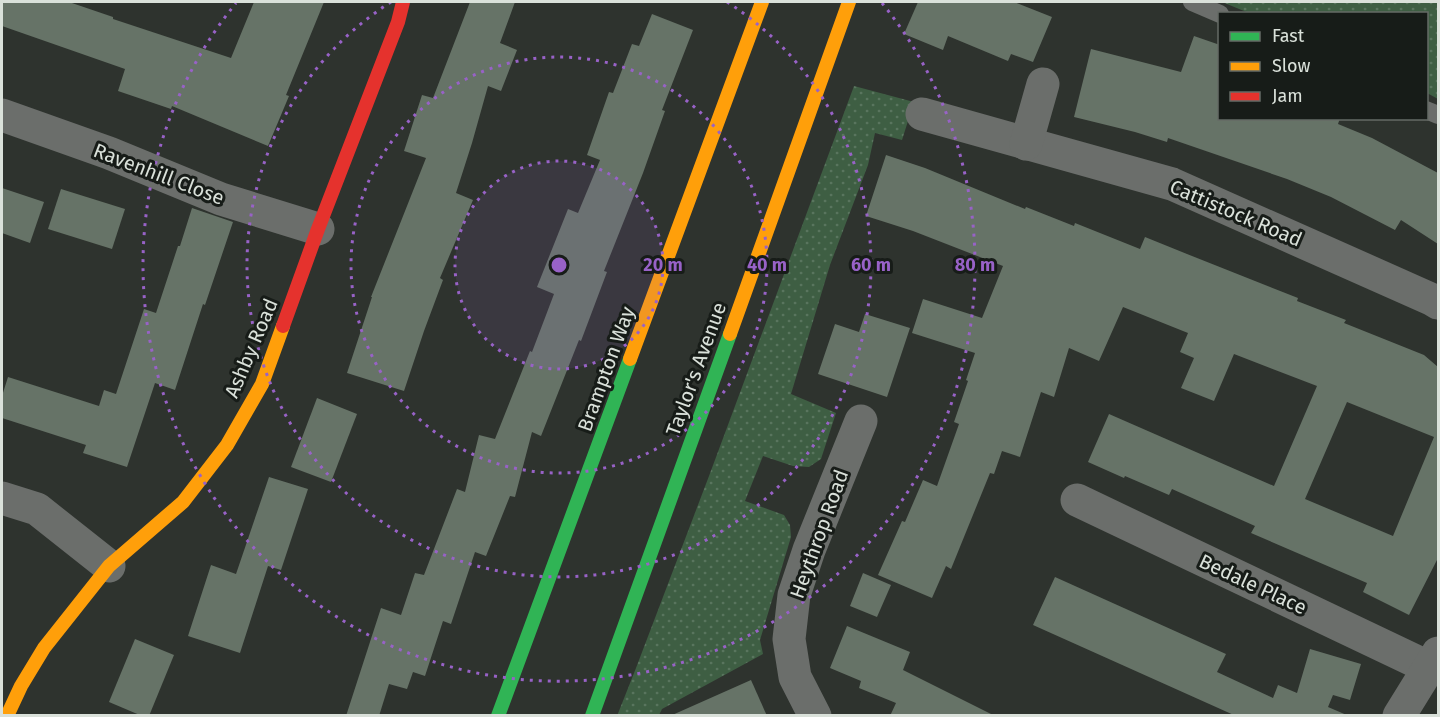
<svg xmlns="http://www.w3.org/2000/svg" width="1440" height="717" font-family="'Fira Sans',sans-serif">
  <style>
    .grass { fill: url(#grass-dots) }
    .building { fill: #667367; fill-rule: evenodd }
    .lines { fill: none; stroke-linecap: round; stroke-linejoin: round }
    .lane { stroke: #6b6e6b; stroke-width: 18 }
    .street { stroke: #6b6e6b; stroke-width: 33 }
    .fast { stroke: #30b455; stroke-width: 14 }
    .slow { stroke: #ff9f0a; stroke-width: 14 }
    .jam { stroke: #e5322d; stroke-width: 14 }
    .ring { fill: none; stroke: #9862c7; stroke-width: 3; stroke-dasharray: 3 6 }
    .labels { text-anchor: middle; stroke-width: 6; stroke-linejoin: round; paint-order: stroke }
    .street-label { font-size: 20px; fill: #dae1da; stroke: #171c18 }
    .centre { fill: #9862c7; stroke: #171c18; stroke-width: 3 }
    .ring-label { font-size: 18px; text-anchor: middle; font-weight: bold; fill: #9862c7; stroke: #171c18; stroke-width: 6; stroke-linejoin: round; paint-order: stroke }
  </style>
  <defs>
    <pattern id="grass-dots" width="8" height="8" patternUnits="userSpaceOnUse" patternTransform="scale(1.5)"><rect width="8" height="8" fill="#3e5e43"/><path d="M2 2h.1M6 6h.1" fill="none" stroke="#59755e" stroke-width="1.8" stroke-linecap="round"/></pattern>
  </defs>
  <rect width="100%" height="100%" fill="#2e332e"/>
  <!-- grass -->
  <g class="grass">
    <polygon points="1222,2 1438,2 1438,99 1427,93 1426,14 1249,13"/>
    <polygon points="854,86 914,102 902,140 875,133 868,165 830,265 791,394 836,413 821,459 809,467 793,466 763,456 745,501 784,515 790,525 791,537 760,640 763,654 662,709 659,715 617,716 636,668 709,476"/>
  </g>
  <!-- building -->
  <g class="building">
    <polygon points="2,2 69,2 113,17 113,19 231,58 254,2 324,2 286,95 289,96 268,146 172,106 171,109 118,91 125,69 2,26"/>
    <polygon points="470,2 515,2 500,43 517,50 501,91 488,86 472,143 456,193 473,200 440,278 443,280 424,331 404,391 347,373 372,297 371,297 426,158 404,151 422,95 433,98"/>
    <polygon points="918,2 1014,2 1052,17 1033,62 1011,54 1008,61 948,36 943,50 904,34"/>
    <polygon points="652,14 693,30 662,110 665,111 643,173 604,271 607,272 581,341 579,340 541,436 532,432 515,497 510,496 486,556 475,552 451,624 443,621 425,676 413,672 407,689 389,684 379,716 346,716 381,608 401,615 415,573 424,575 457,489 465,492 479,435 495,439 530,351 532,352 554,294 537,287 568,209 578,213 600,160 587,155 609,92 613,93 632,44 639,46"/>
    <polygon points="1194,36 1220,45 1220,118 1340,118 1338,124 1372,138 1438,173 1438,244 1401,220 1395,230 1331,197 1287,179 1168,138 1167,142 1135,132 1074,117 1091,49 1181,72"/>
    <path d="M886 155 925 168 1025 209 1026 207 1074 226 1075 223 1140 249 1145 237 1187 254 1298 298 1297 301 1346 320 1344 323 1424 355 1438 367V558L1409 615 1363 592 1367 583 1251 533 1255 526 1172 489 1169 495 1125 476 1124 478 1088 462 1109 414 1274 486 1317 386 1234 354 1214 401 1181 388 1194 358 1180 352 1188 333 1123 307 1099 361 1069 348 1054 397 1041 392 1020 457 1002 451 994 474 990 473 951 569 946 566 932 598 878 575 902 521 905 522 923 480 937 486 959 424 954 422 968 381 966 380 975 353 912 333 923 299 982 318 1003 266 913 231 866 216ZM1347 402 1434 437 1393 536 1305 499Z"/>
    <polygon points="2,188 44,202 30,243 2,233"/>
    <polygon points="61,189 125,209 112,249 48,229"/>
    <polygon points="192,208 233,222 205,305 203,304 175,390 155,383 127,467 83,453 86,445 2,418 2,396 8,377 99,406 104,390 116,394 144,309 156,313 178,246 180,246"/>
    <polygon points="865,314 910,328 887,397 818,374 835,324 859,332"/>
    <polygon points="317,398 357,414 331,482 291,467"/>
    <polygon points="269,477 308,489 281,570 268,566 240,653 188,636 211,565 236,574"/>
    <polygon points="863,573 891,585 877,617 850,606"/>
    <polygon points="1055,577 1226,654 1217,672 1273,698 1278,685 1297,693 1310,649 1361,664 1350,700 1333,695 1328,707 1349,716 1236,716 1033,625"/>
    <polygon points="847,626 910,652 903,670 995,716 890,716 896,703 859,688 861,681 830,668"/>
    <polygon points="135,639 174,655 149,716 142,716 109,702"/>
    <polygon points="751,680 767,716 670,716"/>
  </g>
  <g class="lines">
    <!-- lane -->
    <g class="lane">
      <polyline points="1192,2 1220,14"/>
      <polyline points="1426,110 1438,115"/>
    </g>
    <!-- street -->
    <g class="street">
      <polyline points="922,114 1172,184 1433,300 1438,303"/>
      <polyline points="2,115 109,153 221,199 318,229"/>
      <polyline points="1026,144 1043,84"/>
      <polyline points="2,498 37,509 109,566"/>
      <polyline points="1077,500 1430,668"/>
      <polyline points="815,716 795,677 789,639 794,595 809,550 861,421"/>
      <polyline points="1399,716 1438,653"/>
    </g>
    <!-- fast -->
    <g class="fast">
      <polyline points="498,716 630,359"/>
      <polyline points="592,716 730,334"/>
    </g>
    <!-- slow -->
    <g class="slow">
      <polyline points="730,334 849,2"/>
      <polyline points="630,359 762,2"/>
      <polyline points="7,716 21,686 44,648 109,566 183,502 227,445 262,384 283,326"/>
    </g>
    <!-- jam -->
    <polyline class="jam" points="283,326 318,229 398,22 403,2"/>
  </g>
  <!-- distance rings -->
  <circle cx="559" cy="265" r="104" fill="#9862c7" fill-opacity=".12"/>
  <g class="ring">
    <circle cx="559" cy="265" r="104"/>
    <circle cx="559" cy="265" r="208"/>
    <path d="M727 2A312 312 0 1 1 391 2"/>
    <path d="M882 3A416 416 0 1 1 236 3"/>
  </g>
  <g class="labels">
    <!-- street labels -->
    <g class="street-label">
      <text transform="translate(159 174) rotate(21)" y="7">Ravenhill Close</text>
      <text transform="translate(1236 213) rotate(23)" y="7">Cattistock Road</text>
      <text transform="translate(251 348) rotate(-67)" y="7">Ashby Road</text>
      <text transform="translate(606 369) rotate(-70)" y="7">Brampton Way</text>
      <text transform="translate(696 369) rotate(-70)" y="7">Taylor's Avenue</text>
      <text transform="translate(819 534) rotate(-70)" y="7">Heythrop Road</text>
      <text transform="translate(1253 584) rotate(25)" y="7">Bedale Place</text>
    </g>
  </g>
  <circle cx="559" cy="265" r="9" class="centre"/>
  <g class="ring-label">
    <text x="663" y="271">20 m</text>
    <text x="767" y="271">40 m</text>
    <text x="871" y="271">60 m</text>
    <text x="975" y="271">80 m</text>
  </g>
  <!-- border -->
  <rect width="1440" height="717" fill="none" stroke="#dae1da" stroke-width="6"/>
  <!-- legend -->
  <rect x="1218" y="12" width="210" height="108" fill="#171c18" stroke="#656b66" stroke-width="1.5"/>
  <rect x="1230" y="32" width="30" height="9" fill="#30b455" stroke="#656b66" stroke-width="1.5"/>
  <text x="1272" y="42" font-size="18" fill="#dae1da">Fast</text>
  <rect x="1230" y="62" width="30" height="9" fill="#ff9f0a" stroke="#656b66" stroke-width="1.5"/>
  <text x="1272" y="72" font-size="18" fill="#dae1da">Slow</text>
  <rect x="1230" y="92" width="30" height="9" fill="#e5322d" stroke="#656b66" stroke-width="1.5"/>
  <text x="1272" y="102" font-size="18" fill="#dae1da">Jam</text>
</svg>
